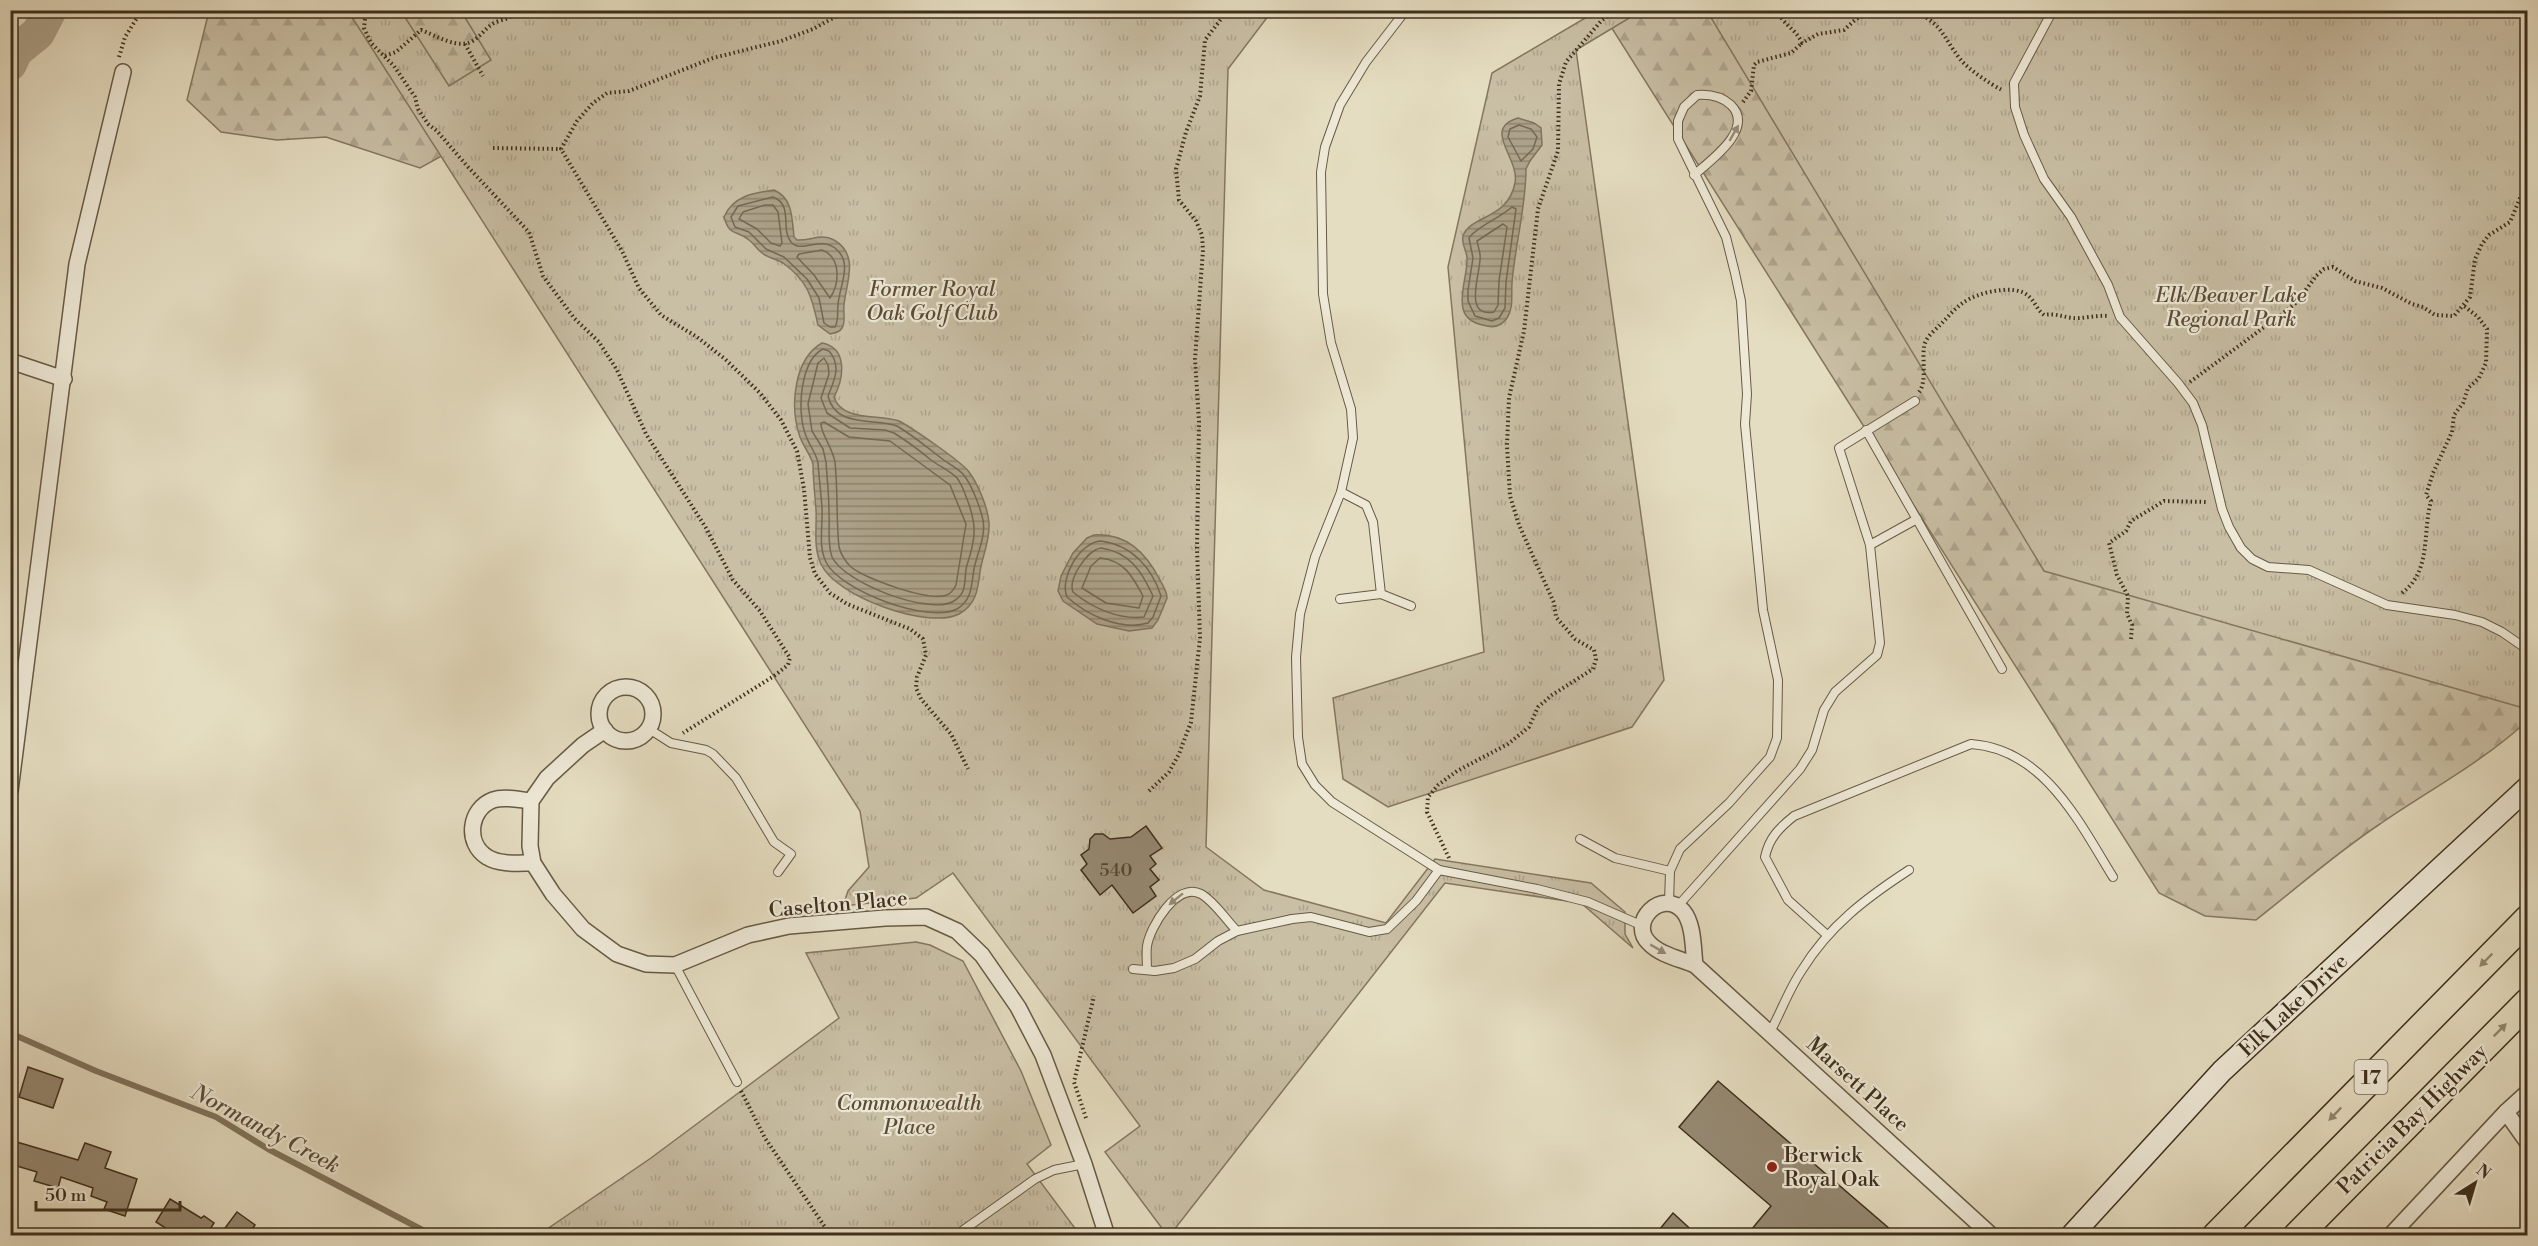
<svg xmlns="http://www.w3.org/2000/svg" width="2538" height="1246" font-family="'Libre Bodoni',serif">
  <style>
    .forest { fill: url(#forest-firs); stroke: #847760; stroke-width: 1.5 }
    .park { fill: url(#park-tufts); stroke: #847760; stroke-width: 1.5 }
    .water { fill: url(#water-rules); stroke: #80745d; stroke-width: 1.5 }
    .lines { fill: none; stroke-linecap: round; stroke-linejoin: round }
    .shore { stroke: #756852; stroke-width: 1.5 }
    .stream { stroke: #80745d; stroke-width: 6 }
    .river { stroke: #aca289; stroke-width: 34 }
    .building { fill: #958972; stroke: #3e2f1c; stroke-width: 1.5 }
    .lane-casing { stroke: #685a45; stroke-width: 10 }
    .street-casing { stroke: #685a45; stroke-width: 18 }
    .secondary-casing { stroke: #3e2f1c; stroke-width: 24 }
    .highway-casing { stroke: #3e2f1c; stroke-width: 30 }
    .path { stroke: #3e2f1c; stroke-width: 4; stroke-dasharray: 1.5 3; stroke-linecap: butt }
    .lane { stroke: #eee9d7; stroke-width: 8 }
    .street { stroke: #eee9d7; stroke-width: 15 }
    .secondary { stroke: #eee9d7; stroke-width: 21 }
    .highway { stroke: #e5ddc1; stroke-width: 27 }
    .oneway { fill: #968c7a }
    .oneway2 { fill: #92866e }
    .poi-dot { fill: #8f2418; stroke: #eee9d7; stroke-width: 2 }
    .labels { text-anchor: middle; stroke-width: 4.5; stroke-linejoin: round; paint-order: stroke }
    .number-label { font-size: 18px; fill: #544632 }
    .shield { fill: #eee9d7; stroke: #736754; stroke-width: 1.5 }
    .shield-label { font-size: 20px; font-weight: bold; fill: #3e2f1c }
    .park-label { font-size: 21px; font-style: italic; fill: #5a4c37; stroke: #eee9d7 }
    .street-label { font-size: 21px; fill: #3e2f1c; stroke: #eee9d7 }
    .poi-label { font-size: 21px; fill: #3e2f1c; stroke: #eee9d7; text-anchor: start }
    .water-label { font-size: 22px; font-style: italic; fill: #5a4c37; stroke: #eee9d7 }
  </style>
  <defs>
    <pattern id="forest-firs" width="22" height="20" patternUnits="userSpaceOnUse" patternTransform="scale(1.5)"><rect width="22" height="20" fill="#c9bfa5"/><path d="M5 1l3.5 6h-7zM16 11l3.5 6h-7z" fill="#aea48d"/></pattern>
    <pattern id="park-tufts" width="24" height="20" patternUnits="userSpaceOnUse" patternTransform="scale(1.5)"><rect width="24" height="20" fill="#c9bfa5"/><path d="M3 7l-1-3M5 7V3M7 7l1-3M15 17l-1-3M17 17v-4M19 17l1-3" fill="none" stroke="#aea48d"/></pattern>
    <pattern id="water-rules" width="6" height="5" patternUnits="userSpaceOnUse" patternTransform="scale(1.5)"><rect width="6" height="5" fill="#aca289"/><path d="M0 2.5h6" fill="none" stroke="#8d846f"/></pattern>
  </defs>
  <rect width="100%" height="100%" fill="#e5ddc1"/>
  <filter id="stains"><feTurbulence type="fractalNoise" baseFrequency=".00333" numOctaves="4"/><feColorMatrix values="0 0 0 0 .2 0 0 0 0 .09 0 0 0 0 .02 0 0 0 .5 -.17"/></filter>
  <radialGradient id="worn" r=".72"><stop offset=".6" stop-color="#630" stop-opacity="0"/><stop offset="1" stop-color="#630" stop-opacity=".3"/></radialGradient>
  <!-- forest -->
  <g class="forest">
    <polygon points="209,11 704,11 420,168 326,137 277,140 221,132 187,100"/>
    <path d="M1601 11H2527V721C2483 762 2429 790 2380 824 2336 853 2297 888 2256 920L2205 916 2159 893Z"/>
  </g>
  <!-- park -->
  <g class="park">
    <polygon points="348,11 401,11 449,86 491,60 461,11 1272,11 1228,69 1206,847 1264,890 1386,923 1435,859 1591,883 1625,912 1625,934 1633,948 1581,903 1445,883 1170,1235 1167,1235 1105,1152 1140,1126 953,873 916,898 843,906 848,891 869,867 860,811"/>
    <polygon points="1597,11 1641,11 1576,50 1664,680 1632,727 1388,807 1343,779 1333,698 1484,652 1448,267 1492,73"/>
    <polygon points="1707,11 2527,11 2527,709 2044,571"/>
    <polygon points="916,942 930,945 963,961 1021,1071 1051,1145 1027,1164 1080,1235 537,1236 651,1158 839,1018 806,953"/>
  </g>
  <!-- water -->
  <g class="water">
    <path d="M1518 118 1534 123 1541 128 1542 145 1530 161 1526 169C1526 207 1515 245 1512 283 1511 295 1514 307 1507 318 1502 325 1495 328 1487 326 1446 320 1468 283 1467 258 1467 251 1461 244 1463 236 1470 215 1508 220 1515 183 1520 158 1481 129 1518 118Z"/>
    <path d="M774 190C793 198 792 219 794 237L797 240C811 241 821 233 834 240 860 255 846 283 844 305 843 312 846 322 842 328 839 333 834 333 830 334L818 325C812 297 808 281 783 263 776 259 768 258 762 253 757 249 754 244 749 240 737 229 730 238 724 217 733 196 753 193 774 190Z"/>
    <path d="M822 343C848 348 844 378 834 397 842 422 879 414 899 421 912 428 961 461 969 472 978 484 988 508 989 523 990 542 982 556 980 572 978 589 976 605 959 614 928 630 835 596 821 564 813 547 817 528 816 510 815 495 813 479 813 464 810 453 802 445 799 434 790 405 794 359 822 343Z"/>
    <path d="M1094 535C1127 533 1146 553 1160 580 1163 586 1167 591 1167 598L1158 620 1152 628 1129 631 1097 624 1063 601 1058 591 1061 576 1073 553 1087 538Z"/>
  </g>
  <g class="lines">
    <!-- shore -->
    <g class="shore">
      <polygon points="1519,125 1531,129 1537,137 1533,149 1521,161 1508,137 1510,129"/>
      <path d="M773 197C794 205 780 229 791 242 801 254 820 236 835 248 854 263 839 286 838 305 837 313 839 320 835 327H830L824 323 819 298 807 279 784 257 766 249 749 232 735 227 731 217 738 206Z"/>
      <polygon points="765,205 773,205 778,212 782,243 780,246 771,243 757,229 739,219 743,212"/>
      <path d="M1512 207 1516 209 1506 282 1505 308 1499 318 1492 321 1475 316 1468 301V290L1473 258 1469 238C1476 227 1500 218 1512 207Z"/>
      <path d="M1503 224 1507 227 1499 281 1498 305 1494 312C1463 318 1480 274 1480 259 1481 253 1478 247 1477 241Z"/>
      <path d="M822 250C841 257 840 283 830 298L814 275 797 257 799 254Z"/>
      <path d="M823 349 829 351C842 366 834 381 828 396 835 428 874 418 897 426 914 436 929 449 945 461 951 465 958 469 963 474 972 485 980 507 983 520 986 537 977 553 974 569 971 585 973 599 957 609 929 624 840 591 826 562 818 546 823 526 822 508 821 493 819 478 818 463 816 452 808 444 805 433 797 411 800 361 823 349Z"/>
      <path d="M824 358 828 365 829 374 821 398 827 413 850 428 885 430 894 433C907 441 919 450 931 460 939 466 950 471 957 478 962 484 964 492 967 499 977 525 976 538 967 565 963 578 969 592 954 601 930 616 844 583 832 557 827 543 830 526 829 512 829 495 827 478 826 462L823 449 812 431 808 404 818 363Z"/>
      <path d="M821 423 824 422 849 437 890 441 950 485 966 524 956 585C954 589 952 593 947 595 929 602 866 579 851 567 845 561 841 555 839 547 836 519 838 490 835 462 833 449 820 432 821 423Z"/>
      <path d="M1101 541C1132 545 1152 568 1161 596L1153 617 1148 623C1120 631 1087 615 1067 597 1059 578 1080 542 1101 541Z"/>
      <path d="M1101 548C1130 552 1142 572 1153 596L1144 617C1119 620 1092 608 1073 592 1068 579 1087 550 1101 548Z"/>
      <path d="M1100 558C1124 560 1133 577 1143 596L1139 608 1106 603 1082 588 1091 566Z"/>
    </g>
    <!-- stream -->
    <polyline class="stream" points="10,1033 96,1071 216,1117 268,1149 434,1236"/>
    <!-- river -->
    <polyline class="river" points="10,64 16,51 38,33 50,10"/>
  </g>
  <!-- building -->
  <g class="building">
    <polygon points="1146,826 1162,848 1150,856 1156,864 1150,869 1159,880 1150,887 1156,896 1133,913 1112,885 1100,895 1081,870 1087,864 1081,855 1089,849 1090,839 1095,834 1103,834 1110,839 1131,837"/>
    <polygon points="28,1067 63,1079 53,1108 19,1097"/>
    <polygon points="1718,1081 1898,1236 1746,1236 1771,1206 1679,1127"/>
    <polygon points="10,1140 78,1160 85,1143 111,1152 105,1168 137,1179 125,1216 104,1209 107,1202 91,1196 93,1188 61,1177 58,1188 34,1181 37,1172 10,1164"/>
    <polygon points="170,1199 201,1218 204,1216 214,1223 206,1236 178,1236 156,1222"/>
    <polygon points="237,1212 255,1225 247,1236 219,1236"/>
    <polygon points="1673,1213 1698,1236 1654,1236"/>
  </g>
  <g class="lines">
    <defs>
      <g id="lane">
        <polyline points="1406,10 1366,62 1340,105 1325,147 1321,172 1323,294 1331,343 1351,409 1353,438 1341,492 1315,557 1300,614 1296,657 1298,737 1302,764 1315,785 1332,802 1439,870 1537,889 1588,902 1643,926"/>
        <polyline points="2053,10 2014,83 2015,107 2024,135 2044,179 2071,217 2108,285 2120,317 2178,383 2193,403 2202,425 2222,509 2229,527 2241,548 2252,559 2268,567 2309,570 2387,605 2455,615 2482,622 2502,632 2528,650"/>
        <polyline points="1866,430 2002,669"/>
        <polyline points="1341,492 1366,505 1373,522 1381,594 1411,606"/>
        <polyline points="1870,545 1917,519"/>
        <polyline points="1340,599 1381,594"/>
        <polyline points="649,729 671,743 706,750 713,754 736,778 774,842 791,854 778,872"/>
        <polyline points="1580,839 1615,858 1670,871"/>
        <path d="M1669 903 1670 871 1680 849 1729 803 1770 757 1777 738 1778 680 1763 610 1745 424 1747 394 1741 301 1735 273 1726 237 1678 139V121L1684 107 1697 95C1710 94 1721 96 1731 105 1755 129 1711 160 1694 175"/>
        <polyline points="1677,907 1800,769 1812,750 1824,710 1835,692 1877,655 1880,643 1870,545 1839,448 1915,401"/>
        <path d="M1827 935 1788 900 1765 857C1769 838 1779 828 1794 816L1971 744C2044 749 2079 822 2113 877"/>
        <polyline points="675,965 737,1082"/>
        <polyline points="1133,969 1155,971 1174,968 1195,959 1218,941 1237,931 1292,919 1311,917 1369,932 1387,929 1416,901 1439,870"/>
        <path d="M1147 970C1147 962 1146 954 1147 946 1150 927 1177 881 1201 894 1214 901 1226 920 1237 931"/>
        <path d="M1770 1032C1781 1012 1789 989 1802 970 1829 926 1866 898 1909 870"/>
        <polyline points="955,1236 1035,1179 1054,1170 1084,1164"/>
      </g>
      <g id="street">
        <polyline points="10,361 64,379"/>
        <circle cx="626" cy="714" r="27"/>
        <polyline points="605,730 583,745 547,778 531,801 530,846 533,863 553,894 583,929 617,954 646,964 675,965 748,935 789,926 885,918 926,917 957,931 982,955 1018,1007 1043,1055 1084,1164 1107,1236"/>
        <polyline points="10,791 77,264 123,72"/>
        <path d="M531 801C520 800 504 796 493 800 469 809 465 843 487 857 500 865 518 863 533 863"/>
        <path d="M1695 965C1693 949 1694 924 1683 911 1662 888 1628 922 1649 943 1660 955 1681 959 1695 965L1992 1236"/>
        <polyline points="2506,1112 2528,1143"/>
        <polyline points="2390,1236 2506,1112 2528,1092"/>
      </g>
      <polyline id="secondary" points="2071,1236 2222,1071 2528,787"/>
      <g id="highway">
        <polyline points="2216,1236 2528,919"/>
        <polyline points="2297,1236 2528,1002"/>
      </g>
    </defs>
    <!-- lane casing -->
    <use href="#lane" class="lane-casing"/>
    <!-- street casing -->
    <use href="#street" class="street-casing"/>
    <!-- secondary casing -->
    <use href="#secondary" class="secondary-casing"/>
    <!-- highway casing -->
    <use href="#highway" class="highway-casing"/>
    <!-- path -->
    <g class="path">
      <polyline points="366,10 364,28 371,43 394,66 415,97 418,109 428,124 437,131 468,167 529,232 543,276 574,318 599,342 617,370 646,434 706,528 733,580 760,611 790,658 788,665 774,676 683,733"/>
      <polyline points="848,10 813,29 781,41 713,58 629,91 607,93 593,103 577,121 561,149 622,251 639,288 661,315 697,337 725,359 760,393 781,420 797,451 804,489 810,558 815,574 830,593 847,604 910,629 923,639 926,655 917,677 916,688 921,699 951,734 968,769"/>
      <path d="M1777 10C1782 24 1796 29 1802 43L1818 34 1844 30 1856 19 1878 10"/>
      <path d="M1910 10C1942 22 1941 34 1960 59 1968 69 1990 84 2002 90"/>
      <polyline points="465,44 483,76"/>
      <path d="M385 56 396 52 421 30C435 35 460 51 474 40 482 35 487 26 496 22 504 19 512 19 515 10"/>
      <polyline points="119,57 125,37 142,10"/>
      <polyline points="1743,102 1751,91 1754,65 1757,62 1791,53 1802,43"/>
      <polyline points="493,148 561,149"/>
      <polyline points="2190,382 2282,314 2297,302 2316,276 2324,269 2333,267 2355,281 2382,288 2412,304 2423,307 2435,315 2454,316 2470,297 2475,259 2482,244 2489,235 2510,222 2528,179"/>
      <path d="M1919 392C1927 382 1922 360 1924 347 1925 338 1934 331 1940 325 1948 317 1955 308 1964 302 1978 293 2006 286 2022 292 2034 297 2035 308 2044 315 2055 313 2063 317 2073 318 2082 319 2096 315 2108 316"/>
      <path d="M2402 593C2432 570 2422 534 2431 501L2426 495 2433 473 2452 432 2454 415 2463 403 2468 388 2479 378 2486 363 2487 329 2478 317 2464 306"/>
      <polyline points="2131,639 2132,625 2127,614 2128,596 2117,575 2109,543 2126,531 2131,521 2164,501 2208,502"/>
      <polyline points="1149,791 1169,772 1179,754 1191,722 1200,638 1197,547 1199,422 1195,359 1203,250 1202,235 1196,221 1179,200 1176,169 1186,132 1200,96 1205,40 1228,10"/>
      <polyline points="1449,858 1427,812 1428,797 1438,785 1457,771 1508,744 1529,727 1538,707 1552,695 1593,669 1596,659 1594,650 1575,639 1556,617 1554,603 1519,525 1510,496 1507,446 1509,398 1524,331 1538,209 1558,151 1559,84 1566,62 1602,20 1616,10"/>
      <polyline points="741,1091 765,1138 831,1236"/>
      <polyline points="1086,1118 1074,1082 1094,996"/>
    </g>
    <!-- lane -->
    <use href="#lane" class="lane"/>
    <!-- street -->
    <use href="#street" class="street"/>
    <!-- secondary -->
    <use href="#secondary" class="secondary"/>
    <!-- highway -->
    <use href="#highway" class="highway"/>
  </g>
  <!-- one-way arrows -->
  <defs><path id="oneway-solid" d="M-6-.8H1V-3.2L6.5 0L1 3.2V.8H-6Z" transform="scale(1.5)"/></defs>
  <g class="oneway">
    <use href="#oneway-solid" transform="translate(1734 133) rotate(-60)"/>
    <use href="#oneway-solid" transform="translate(1176 899) rotate(141)"/>
    <use href="#oneway-solid" transform="translate(1658 949) rotate(30)"/>
  </g>
  <g class="oneway2">
    <use href="#oneway-solid" transform="translate(2486 960) rotate(135)"/>
    <use href="#oneway-solid" transform="translate(2500 1030) rotate(-45)"/>
    <use href="#oneway-solid" transform="translate(2335 1114) rotate(134)"/>
  </g>
  <!-- markers -->
  <circle class="poi-dot" cx="1772" cy="1167" r="6"/>
  <g class="labels">
    <!-- number labels -->
    <g class="number-label">
      <text x="1116" y="876">540</text>
    </g>
    <!-- shield labels -->
    <rect class="shield" x="2354.5" y="1060" width="33" height="34" rx="4.5"/>
    <g class="shield-label">
      <text x="2371" y="1084">17</text>
    </g>
    <!-- park labels -->
    <g class="park-label">
      <text x="932" y="296">Former Royal<tspan x="932" dy="24">Oak Golf Club</tspan></text>
      <text x="2231" y="302">Elk/Beaver Lake<tspan x="2231" dy="24">Regional Park</tspan></text>
      <text x="909" y="1110">Commonwealth<tspan x="909" dy="24">Place</tspan></text>
    </g>
    <!-- street labels -->
    <g class="street-label">
      <text transform="translate(838 904) rotate(-5)" y="7">Caselton Place</text>
      <text transform="translate(2293 1005) rotate(-43)" y="7">Elk Lake Drive</text>
      <text transform="translate(1858 1084) rotate(42)" y="7">Marsett Place</text>
      <text transform="translate(2412 1119) rotate(-45)" y="7">Patricia Bay Highway</text>
    </g>
    <!-- poi labels -->
    <g class="poi-label">
      <text x="1784" y="1162">Berwick<tspan x="1784" dy="24">Royal Oak</tspan></text>
    </g>
    <!-- water labels -->
    <g class="water-label">
      <text transform="translate(266 1128) rotate(28)" y="8">Normandy Creek</text>
    </g>
  </g>
  <!-- margin -->
  <rect width="2538" height="1246" fill="none" stroke="#e5ddc1" stroke-width="36"/>
  <rect x="12" y="12" width="2514" height="1222" fill="none" stroke="#3e2f1c" stroke-width="3"/>
  <rect x="18" y="18" width="2502" height="1210" fill="none" stroke="#3e2f1c" stroke-width="1.5"/>
  <!-- north arrow -->
  <g transform="translate(2475 1183) rotate(37)" stroke="#eee9d7" stroke-width="4.5" paint-order="stroke">
  <path d="M0-4.5L10 22L0 15L-10 22Z" fill="#3e2f1c"/>
  <text y="-9" font-size="16" font-weight="bold" text-anchor="middle" fill="#3e2f1c">N</text>
  </g>
  <!-- scale -->
  <path d="M36 1201v9h144v-9" fill="none" stroke="#3e2f1c" stroke-width="3"/>
  <text x="45" y="1201" font-size="18" fill="#3e2f1c" stroke="#eee9d7" stroke-width="4.5" paint-order="stroke">50 m</text>
  <rect width="100%" height="100%" filter="url(#stains)"/>
  <rect width="100%" height="100%" fill="url(#worn)"/>
</svg>
